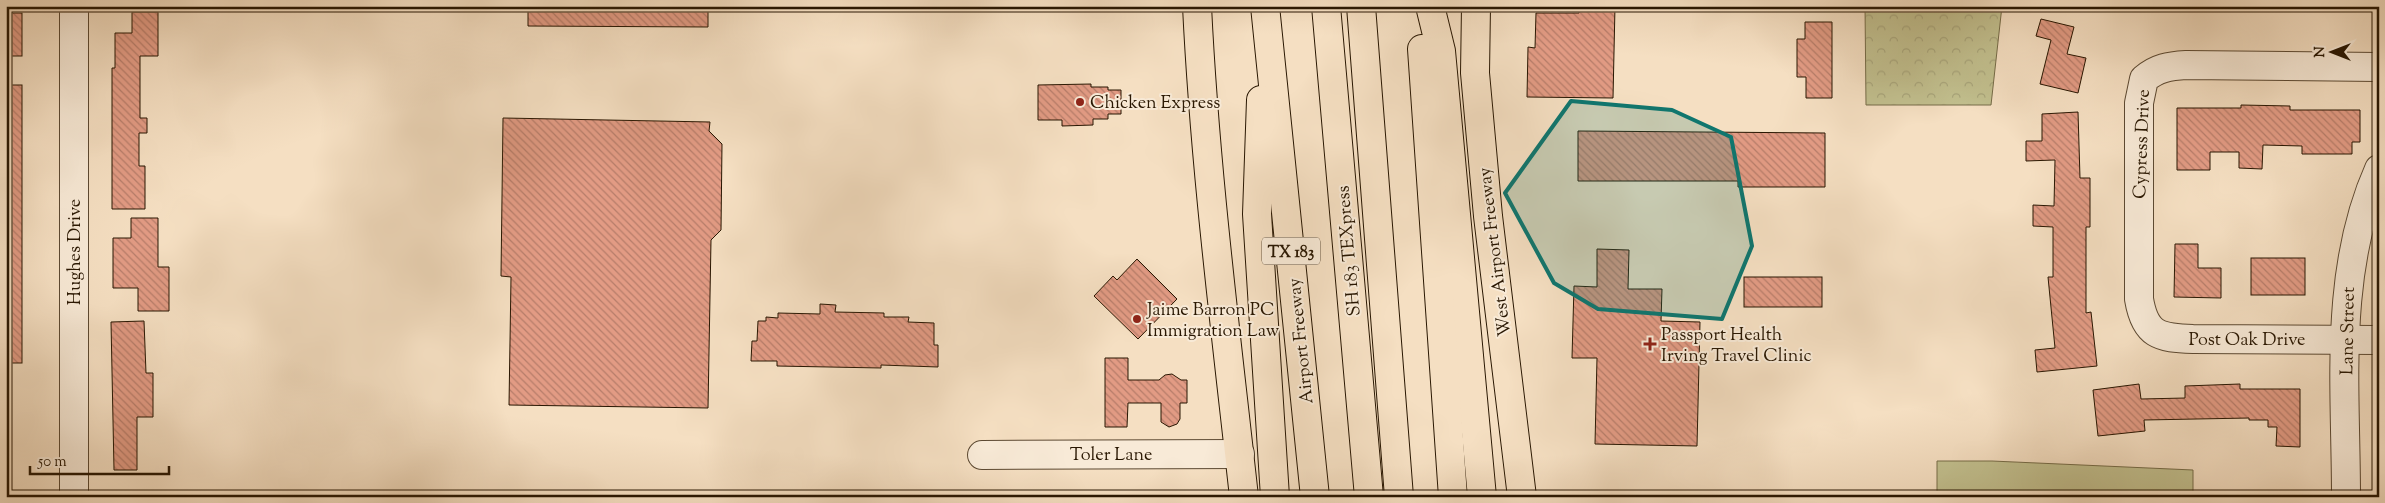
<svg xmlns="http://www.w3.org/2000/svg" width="2385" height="503" font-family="'Sorts Mill Goudy',serif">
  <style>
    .grass { fill: #c2c08f; stroke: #766c48 }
    .forest { fill: url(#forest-crowns); stroke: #766c48 }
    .building { fill: url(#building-back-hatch); stroke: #291702 }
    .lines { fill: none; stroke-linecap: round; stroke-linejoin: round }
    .minor-casing { stroke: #5c4932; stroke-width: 30 }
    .major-casing { stroke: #291702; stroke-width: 30 }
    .highway-casing { stroke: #291702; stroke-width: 30 }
    .minor { stroke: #f8ead7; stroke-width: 28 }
    .major { stroke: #f5dfc2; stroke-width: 28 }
    .highway { stroke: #f5dfc2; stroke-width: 28 }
    .marked { fill: #0f766e; fill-opacity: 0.2; stroke: #0f766e; stroke-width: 4; stroke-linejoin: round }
    .poi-dot { fill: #8f2418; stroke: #f8ead7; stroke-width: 2 }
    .labels { text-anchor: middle; stroke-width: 4; stroke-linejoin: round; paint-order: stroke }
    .shield { fill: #f8ead7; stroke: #675642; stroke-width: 1 }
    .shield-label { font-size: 16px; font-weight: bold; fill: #291702 }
    .poi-label { font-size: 18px; fill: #291702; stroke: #f8ead7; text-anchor: start }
    .street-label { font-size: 18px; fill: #291702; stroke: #f8ead7 }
  </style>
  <defs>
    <pattern id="forest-crowns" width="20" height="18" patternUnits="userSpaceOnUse" patternTransform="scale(1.25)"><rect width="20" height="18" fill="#c2c08f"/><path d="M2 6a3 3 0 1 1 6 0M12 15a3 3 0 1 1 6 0" fill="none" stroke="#a7a47a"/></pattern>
    <pattern id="building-back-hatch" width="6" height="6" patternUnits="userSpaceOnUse" patternTransform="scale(1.25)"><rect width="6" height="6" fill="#e29b84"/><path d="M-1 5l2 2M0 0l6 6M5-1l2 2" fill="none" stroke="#b77d6a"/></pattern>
  </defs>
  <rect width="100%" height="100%" fill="#f5dfc2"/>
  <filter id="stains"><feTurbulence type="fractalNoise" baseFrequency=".004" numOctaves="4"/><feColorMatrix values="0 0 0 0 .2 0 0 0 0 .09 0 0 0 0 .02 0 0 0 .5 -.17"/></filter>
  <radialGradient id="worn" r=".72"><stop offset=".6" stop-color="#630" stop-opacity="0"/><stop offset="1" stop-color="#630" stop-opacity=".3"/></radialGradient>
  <!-- grass -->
  <polygon class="grass" points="1937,461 1992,461 2193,470 2193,497 1937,497"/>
  <!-- forest -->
  <polygon class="forest" points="1865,6 2002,6 1991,105 1866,105"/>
  <!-- building -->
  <g class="building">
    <polygon points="528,6 708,6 708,27 528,26"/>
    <polygon points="1579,6 1615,6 1613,98 1527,97 1528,47 1535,48 1536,13 1579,13"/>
    <polygon points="132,12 158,12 158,56 140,56 140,118 147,118 147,133 139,133 139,166 145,166 145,209 112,209 112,68 115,68 115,33 132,33"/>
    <rect x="6" y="13" width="16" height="43"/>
    <polygon points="2041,19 2074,27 2067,54 2086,58 2078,93 2040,84 2051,40 2036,36"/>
    <polygon points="1805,22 1832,22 1832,98 1806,98 1806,77 1797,77 1797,39 1805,39"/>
    <polygon points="1091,84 1091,87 1108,87 1108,90 1121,90 1121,114 1108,114 1108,119 1093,119 1093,125 1062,126 1062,120 1038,120 1038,85"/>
    <rect x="6" y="85" width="16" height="278"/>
    <polygon points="2241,105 2290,106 2290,110 2360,110 2360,142 2352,142 2352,154 2302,154 2302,146 2263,145 2262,169 2239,168 2239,152 2210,152 2210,170 2177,170 2177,108 2241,108"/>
    <polygon points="2078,112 2080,178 2090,178 2090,227 2086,227 2086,313 2091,312 2097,366 2037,372 2035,350 2055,348 2048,277 2053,277 2053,227 2033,226 2033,205 2054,206 2055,160 2026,161 2026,141 2042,141 2042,114"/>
    <polygon points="503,118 710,122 709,131 722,144 721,230 711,240 708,408 509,405 511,277 501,276"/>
    <polygon points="1578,131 1825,133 1825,187 1738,187 1738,181 1578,181"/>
    <polygon points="131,218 158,218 158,267 169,267 169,311 138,311 138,288 113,288 113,238 131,238"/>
    <polygon points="2175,244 2198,244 2198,268 2221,268 2221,298 2174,297"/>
    <polygon points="1597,249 1629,250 1628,289 1662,289 1661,321 1700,322 1697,446 1595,444 1597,358 1572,358 1574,286 1597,287"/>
    <rect x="2251" y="258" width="54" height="37"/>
    <polygon points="1137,259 1177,299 1138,339 1094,296 1113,276 1117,280"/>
    <rect x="1744" y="277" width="78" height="30"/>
    <polygon points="820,304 836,305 835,312 884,313 884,317 909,317 908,322 934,323 934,345 938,345 938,367 881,365 881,368 777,366 777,361 751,361 752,341 757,341 758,321 766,321 766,317 778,318 778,313 820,314"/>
    <polygon points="144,321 146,373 153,373 153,417 137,417 137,470 114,470 111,322"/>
    <polygon points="1105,358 1128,358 1128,380 1159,380 1165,375 1172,374 1181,380 1187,380 1187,403 1180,403 1180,419 1177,424 1169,427 1161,422 1161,403 1128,403 1127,427 1105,427"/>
    <polygon points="2139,384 2141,399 2185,398 2185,386 2240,384 2240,389 2300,389 2300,447 2276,446 2277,427 2268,427 2268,420 2249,420 2249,418 2144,420 2145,431 2098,436 2093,390"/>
  </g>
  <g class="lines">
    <defs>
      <g id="minor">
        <path d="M2379 67 2186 65C2169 66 2157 68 2144 79L2139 103V299C2145 335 2159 338 2193 339L2379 340"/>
        <polyline points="982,455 1240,454"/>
        <polyline points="74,497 74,6"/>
        <path d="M2346 497C2346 387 2333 272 2379 169"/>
      </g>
      <g id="major">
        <path d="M1197 6C1205 171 1226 333 1244 497"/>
        <polyline points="1476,6 1475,73 1488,216 1522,497"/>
      </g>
      <g id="highway">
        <polyline points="1265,6 1315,497"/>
        <polyline points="1326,6 1369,497"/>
        <polyline points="1361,6 1399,497"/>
        <polyline points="1430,6 1441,51 1482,497"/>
        <polyline points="1422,49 1453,497"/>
        <polyline points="1261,100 1257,214 1275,497"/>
      </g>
    </defs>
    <!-- minor casing -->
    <use href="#minor" class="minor-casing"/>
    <!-- major casing -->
    <use href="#major" class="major-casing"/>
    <!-- highway casing -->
    <use href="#highway" class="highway-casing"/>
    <!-- minor -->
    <use href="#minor" class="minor"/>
    <!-- major -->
    <use href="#major" class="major"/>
    <!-- highway -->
    <use href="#highway" class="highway"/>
  </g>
  <!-- marked area -->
  <path class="marked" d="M1571 101 1672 110 1731 137 1752 246 1722 319 1598 309 1554 283 1505 193Z"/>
  <!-- markers -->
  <g class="poi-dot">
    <circle cx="1080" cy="102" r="5"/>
    <circle cx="1137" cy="319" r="5"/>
    <path d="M1647.5 336.5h5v5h5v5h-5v5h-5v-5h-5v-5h5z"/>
  </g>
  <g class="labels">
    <!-- shield labels -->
    <rect class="shield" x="1262" y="237.5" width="58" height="27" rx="4"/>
    <g class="shield-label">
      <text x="1291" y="257">TX 183</text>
    </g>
    <!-- poi labels -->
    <g class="poi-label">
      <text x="1090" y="108">Chicken Express</text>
      <text x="1147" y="315">Jaime Barron PC<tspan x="1147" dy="21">Immigration Law</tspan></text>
      <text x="1661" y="340">Passport Health<tspan x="1661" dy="21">Irving Travel Clinic</tspan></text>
    </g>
    <!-- street labels -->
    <g class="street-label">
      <text transform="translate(2141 144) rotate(-88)" y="6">Cypress Drive</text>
      <text transform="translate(1348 251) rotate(-95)" y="6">SH 183 TEXpress</text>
      <text transform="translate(74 252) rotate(-90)" y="6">Hughes Drive</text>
      <text transform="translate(1494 252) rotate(-97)" y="6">West Airport Freeway</text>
      <text transform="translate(2347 331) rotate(-89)" y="6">Lane Street</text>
      <text x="2247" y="345">Post Oak Drive</text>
      <text transform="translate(1300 341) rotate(-96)" y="6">Airport Freeway</text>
      <text x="1111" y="460">Toler Lane</text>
    </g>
  </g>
  <!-- margin -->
  <rect width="2385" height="503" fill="none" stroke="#f5dfc2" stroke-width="25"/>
  <rect x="8" y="8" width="2370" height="488" fill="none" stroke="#291702" stroke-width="2.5"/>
  <rect x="12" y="12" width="2360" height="478" fill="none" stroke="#291702"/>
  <!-- north arrow -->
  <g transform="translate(2332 52) rotate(270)" stroke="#f8ead7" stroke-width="4" paint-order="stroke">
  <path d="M0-4L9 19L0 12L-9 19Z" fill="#291702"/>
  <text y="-8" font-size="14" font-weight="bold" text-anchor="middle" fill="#291702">N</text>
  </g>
  <!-- scale -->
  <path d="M30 466v8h139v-8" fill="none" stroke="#291702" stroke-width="2.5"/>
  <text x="38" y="466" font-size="15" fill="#291702" stroke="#f8ead7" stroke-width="4" paint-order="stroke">50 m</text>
  <rect width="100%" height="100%" filter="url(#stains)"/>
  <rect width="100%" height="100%" fill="url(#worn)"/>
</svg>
